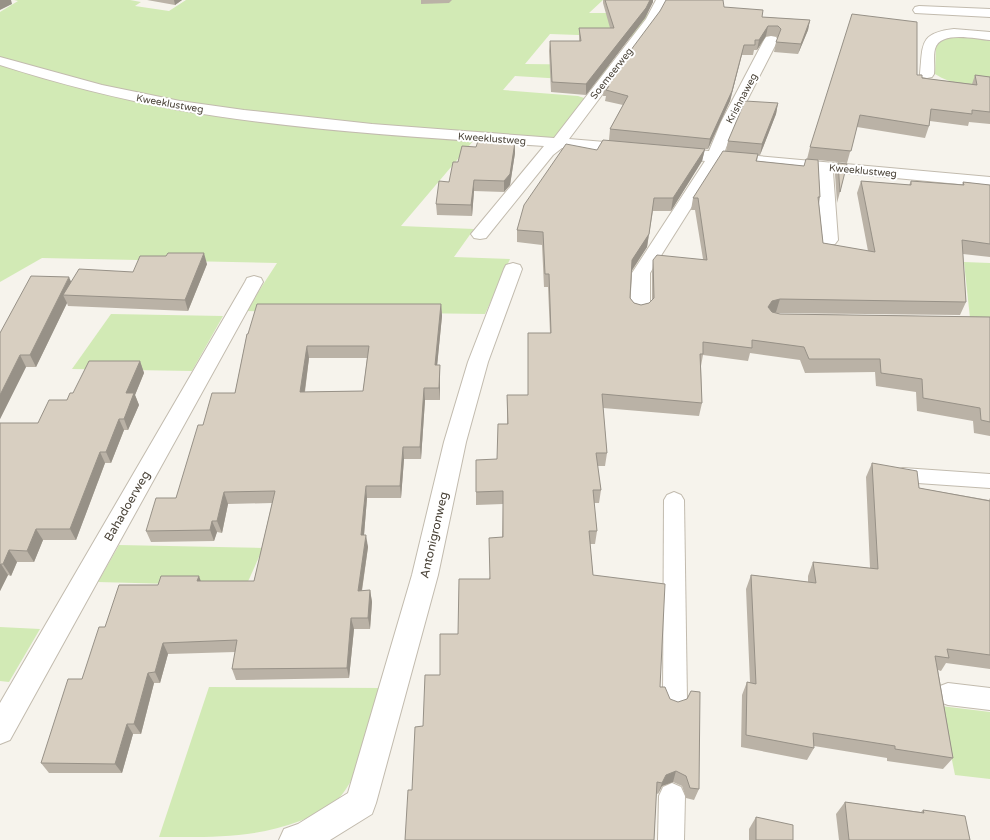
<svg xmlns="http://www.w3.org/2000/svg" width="990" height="840" font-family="'Varela Round',sans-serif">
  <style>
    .green { fill: #d2eab5 }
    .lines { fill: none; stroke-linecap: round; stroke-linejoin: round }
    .service-casing { stroke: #c2bbae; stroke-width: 2 }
    .minor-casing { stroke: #c2bbae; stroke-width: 2 }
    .service { fill: #fff; fill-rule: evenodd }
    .minor { fill: #fff; fill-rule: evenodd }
    .wall { fill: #bab2a6; fill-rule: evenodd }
    .shaded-wall { fill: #979187 }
    .building { fill: #d8cfc1; stroke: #979187; fill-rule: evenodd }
    .labels { text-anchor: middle; stroke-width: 4; stroke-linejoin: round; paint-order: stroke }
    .far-street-label { font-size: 10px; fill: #4b4439; stroke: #fff }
    .street-label { font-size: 12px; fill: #4b4439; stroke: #fff }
  </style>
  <rect width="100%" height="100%" fill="#f6f3ec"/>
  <!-- green -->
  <g class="green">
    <polygon points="14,0 130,0 141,2 135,6 169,11 186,0 603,0 589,13 647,13 651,16 635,37 550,34 525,64 610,65 597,81 515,76 503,90 578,96 584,98 585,102 557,137 553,138 327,121 179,102 104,87 0,57 0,12 18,1"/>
    <path d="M950 36 990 38V87C971 85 952 85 935 74L936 47 938 42Z"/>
    <polygon points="0,65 98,92 165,108 245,119 474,140 401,226 474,229 454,257 510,259 485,314 246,311 277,263 42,258 0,282"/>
    <polygon points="964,262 990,263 990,318 970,318"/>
    <polygon points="111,314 223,316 192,371 72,369"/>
    <polygon points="119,545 263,548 246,586 98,582"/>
    <polygon points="0,627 40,629 9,682 0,681"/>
    <path d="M209 687 381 688C372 721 365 761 346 789 334 807 320 813 300 821 252 839 209 837 159 837Z"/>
    <polygon points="941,706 990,712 990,779 955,775"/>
  </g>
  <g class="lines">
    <defs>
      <g id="service">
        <polygon points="903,468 990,474 990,488 903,482 896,480 893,475 896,470"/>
        <polygon points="674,492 681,495 684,500 687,701 683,709 675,712 667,709 663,701 664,500 667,495"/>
        <polygon points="948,683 990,688 990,710 948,705 940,702 936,694 940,686"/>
        <polygon points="672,783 681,787 685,796 684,840 658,840 659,796 663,787"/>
      </g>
      <g id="minor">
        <path d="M656 0H666L667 2 658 20 569 139 629 144 635 146 637 149 635 152 629 154 562 148 553 155 486 238 480 239 474 238 471 234 544 146C423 137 300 131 179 110 119 99 59 84 0 65V57L102 85 180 101 244 110 372 124 554 138 646 19Z"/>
        <polygon points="919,6 990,9 990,17 915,13 913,10 915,7"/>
        <path d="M954 29 990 32V40C976 39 940 30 935 49 933 56 935 66 934 74L932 77 927 78 922 77 920 74C923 44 919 33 954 29Z"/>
        <polygon points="771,36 776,37 778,40 736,122 724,153 990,177 990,187 833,172 838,240 835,244 829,245 823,244 820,240 816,171 720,162 650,273 650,311 647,315 640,317 633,315 630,311 632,273 705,161 667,156 665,153 667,150 673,148 709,151 721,122 764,40 766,37"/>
        <polygon points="513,263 520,265 522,269 488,362 466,442 438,575 376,803 372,814 330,840 279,840 284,829 298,824 348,793 412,575 444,442 468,362 504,269 506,265"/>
        <polygon points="254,276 261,278 263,282 10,740 0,744 0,703 245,282 247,278"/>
      </g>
    </defs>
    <!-- service casing -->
    <use href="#service" class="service-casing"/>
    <!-- minor casing -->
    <use href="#minor" class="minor-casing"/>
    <!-- service -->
    <use href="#service" class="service"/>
    <!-- minor -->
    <use href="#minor" class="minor"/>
  </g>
  <!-- wall -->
  <g class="wall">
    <polygon points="147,0 182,0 175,5"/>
    <polygon points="421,0 452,0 449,3 421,4"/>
    <polygon points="603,0 653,0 653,2 645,18 586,95 551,92 549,51 550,41 579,41 579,28 610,28 603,3"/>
    <polygon points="724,7 762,17 810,20 808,30 798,54 774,52 776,42 778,38 776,36 766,36 757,50 754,50 753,55 742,55 730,101 708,149 705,149 702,161 671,211 653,211 647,247 632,271 630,298 634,303 641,305 649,303 652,301 652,273 653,260 703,259 695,210 691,210 693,198 726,151 728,141 778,103 776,114 760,155 758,155 757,161 804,166 807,159 810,147 917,75 922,78 972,84 975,75 990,77 990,124 969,122 968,126 930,121 929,126 925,138 857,127 847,163 818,160 820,197 819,204 823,243 868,251 857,193 861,181 909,185 911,181 962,185 963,182 990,185 990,257 963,254 966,302 960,315 774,313 780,314 990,317 990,436 974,433 973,421 917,411 916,392 876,386 875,372 805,373 800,360 750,353 748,361 703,355 701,366 702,403 699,416 603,408 607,453 605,466 597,466 601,490 599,503 594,503 597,531 595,544 590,544 593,575 660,687 699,789 694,800 686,798 682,786 673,782 662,786 658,794 656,793 654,840 405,840 412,790 423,726 440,675 458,634 489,579 502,537 503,504 476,505 476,492 497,459 507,424 507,395 528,395 528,333 550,333 548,287 544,287 542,245 517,242 517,230 597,150 609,140 610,129 623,105 605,101 606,96 603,96 604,86"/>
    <polygon points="515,153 510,185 504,192 474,191 472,216 437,215 436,204 449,182 458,162"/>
    <polygon points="838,163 840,192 837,203 835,174"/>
    <polygon points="207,264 188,311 68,306 67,303 36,367 26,367 0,419 0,333 71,282 133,272"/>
    <path d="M441 304 442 316 437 365H440V400H425L421 459H404L401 498H367L364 535 368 547 362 591 370 590 372 602 370 629H354L349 678 236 680 232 669 235 652 168 654 160 683H154L141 734H133L122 773H49L41 763 82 679 105 627 158 585 201 581H254L272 503 228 504 222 533 217 532 214 541 151 542 146 531 176 498 203 425 235 393 247 334ZM309 358H367L363 391 305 392Z"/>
    <polygon points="140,361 144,373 135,395 139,405 128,430 124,430 111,463 105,463 76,540 43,540 34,562 17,562 11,576 8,575 0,591 0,423 38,423 67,400 73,393"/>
    <polygon points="872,463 919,488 989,500 990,498 990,669 946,663 941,671 938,670 953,758 943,769 887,761 887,758 814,746 814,748 807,760 741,747 742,695 747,682 750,683 746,589 751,575 808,582 808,576 813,562 870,568 866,477"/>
    <polygon points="845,802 921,812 923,810 970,840 839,840 836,814"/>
    <polygon points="756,817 793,840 749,840 749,829"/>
  </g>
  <!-- shaded-wall -->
  <g class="shaded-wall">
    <polygon points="0,0 11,0 12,4 0,10"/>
    <polygon points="174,0 182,0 175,5"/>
    <polygon points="650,0 653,0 653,2 645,18 586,95 586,84"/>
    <polygon points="810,20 808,30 798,54 801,44"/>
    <polygon points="768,26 766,36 757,50 759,40"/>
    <polygon points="744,45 730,101 708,149 710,139"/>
    <polygon points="778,103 776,114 760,155 762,144"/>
    <polygon points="515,142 515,153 510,185 504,192 504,181"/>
    <polygon points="705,149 702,161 671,211 673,198"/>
    <polygon points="474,180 474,191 472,216 471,205"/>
    <polygon points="654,198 647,247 630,273 632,260"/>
    <polygon points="204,253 207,264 188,311 185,300"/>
    <polygon points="69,277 74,288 63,295 67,303 36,367 30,355"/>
    <polygon points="780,299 776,312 769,315 768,307 772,301"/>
    <polygon points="441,304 442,316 436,377 435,365"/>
    <polygon points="307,346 309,358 303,404 300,392"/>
    <polygon points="20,355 26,367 0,419 0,395"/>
    <polygon points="140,361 144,373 135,395 139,405 128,430 124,419 126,393"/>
    <polygon points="440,365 440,400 439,388"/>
    <polygon points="424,388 425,400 421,459 420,447"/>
    <polygon points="119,419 124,430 111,463 106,452"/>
    <polygon points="403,447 404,459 401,498 400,486"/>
    <polygon points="100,452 105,463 76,540 70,529"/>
    <polygon points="366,486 367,498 363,547 361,535"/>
    <polygon points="224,492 228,504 222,533 217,521"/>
    <polygon points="212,521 217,532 214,541 210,530"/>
    <polygon points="36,529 43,540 34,562 27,551"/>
    <polygon points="366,535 368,547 360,602 358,591"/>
    <polygon points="9,550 17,562 11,576 3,564"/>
    <polygon points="1,564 8,575 0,591 0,565"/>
    <polygon points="199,576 203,587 197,581"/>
    <polygon points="370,590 372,602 370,629 368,618"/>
    <polygon points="351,618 354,629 349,678 347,668"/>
    <polygon points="163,643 168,654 160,683 155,672"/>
    <polygon points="148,673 154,683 141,734 134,724"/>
    <polygon points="127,724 133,734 122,773 115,764"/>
    <polygon points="676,771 673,782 662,786 658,794 662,783 666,775"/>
  </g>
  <!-- building -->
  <g class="building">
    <polygon points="605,0 650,0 646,8 586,84 552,82 550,41 581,41 579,28 614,28"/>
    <polygon points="666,0 723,0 724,7 763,10 762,17 810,20 801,44 776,42 781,29 778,26 768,26 759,40 755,40 755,45 744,45 732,91 710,139 610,129 628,96 606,90 609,86 604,86 660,11"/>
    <polygon points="852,14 917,22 917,75 922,75 922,78 977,85 975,75 990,77 990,112 972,110 972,114 931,109 929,126 860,115 851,151 810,147"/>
    <polygon points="745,101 778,103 762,144 728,141"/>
    <polygon points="603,140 705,149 673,198 654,198 649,234 632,260 630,298 634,303 641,305 649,303 654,298 653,260 657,255 707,260 698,198 693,198 723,151 758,154 756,161 804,166 806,159 818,160 820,197 818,197 823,243 875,252 861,181 911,185 911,181 964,185 963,182 990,185 990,244 962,240 966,302 780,299 772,301 768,307 772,312 780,314 990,317 990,422 981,420 980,408 923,398 922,379 881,373 880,359 809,359 804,347 752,340 752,348 703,342 703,354 700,354 702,403 602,394 607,453 596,453 601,490 593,490 597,531 589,531 593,575 665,584 660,687 665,687 670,699 678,702 687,699 691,691 700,692 699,789 690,788 686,776 676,771 666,775 662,783 657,782 654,840 405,840 408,790 412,790 415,727 423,726 425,675 440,675 440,634 458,634 459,579 490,579 489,538 503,537 503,491 476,492 476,460 497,459 498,424 508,424 507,395 528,395 528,333 551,333 549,274 545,274 543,232 517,230 524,205 566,144 597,150"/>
    <polygon points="478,141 515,142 510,174 504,181 474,180 471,205 436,204 439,181 449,182 453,162 458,162 462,146 476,147"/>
    <polygon points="838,163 847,164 840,192"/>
    <polygon points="168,253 204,253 185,300 63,295 79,269 133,272 140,256 166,256"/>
    <polygon points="31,276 69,277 30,355 20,355 0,395 0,333"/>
    <path d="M257 304H441L435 365H440L439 388H424L420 447H403L400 486H366L361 535H366L358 591 370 590 368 618H351L347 668 232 669 237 640 163 643 155 672 148 673 134 724H127L115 764 41 763 68 679H82L99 627H105L119 585H158L161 576H199L197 581H254L275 491 224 492 217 521H212L210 530 146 531 156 498H176L198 425H203L212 393H235L247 334H248ZM307 346H369L363 391 300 392Z"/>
    <polygon points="89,361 140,361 126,393 134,393 124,419 119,419 106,452 100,452 70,529 36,529 27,551 9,550 3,564 1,564 0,565 0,423 38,423 49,400 67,400 70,393 73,393"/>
    <polygon points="872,463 917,471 919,488 990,501 990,655 947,649 949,658 935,656 953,758 895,749 895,746 813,733 814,748 746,735 747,682 756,684 751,575 816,583 813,562 878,569"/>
    <polygon points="845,802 924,813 923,810 965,816 970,840 849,840"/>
    <polygon points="756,817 793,825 793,840 756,840"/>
  </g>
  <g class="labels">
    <!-- far-street labels -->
    <g class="far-street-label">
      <text transform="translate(611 73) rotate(-52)" y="4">Soemeerweg</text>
      <text transform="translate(741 98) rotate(-62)" y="4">Krishnaweg</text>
      <text transform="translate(170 103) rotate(10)" y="4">Kweeklustweg</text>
      <text transform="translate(492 138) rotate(4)" y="4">Kweeklustweg</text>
      <text transform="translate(863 170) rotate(5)" y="4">Kweeklustweg</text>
    </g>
    <!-- street labels -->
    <g class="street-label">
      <text transform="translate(127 506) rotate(-60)" y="4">Bahadoerweg</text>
      <text transform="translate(434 535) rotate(-77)" y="4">Antonigronweg</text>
    </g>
  </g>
</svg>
